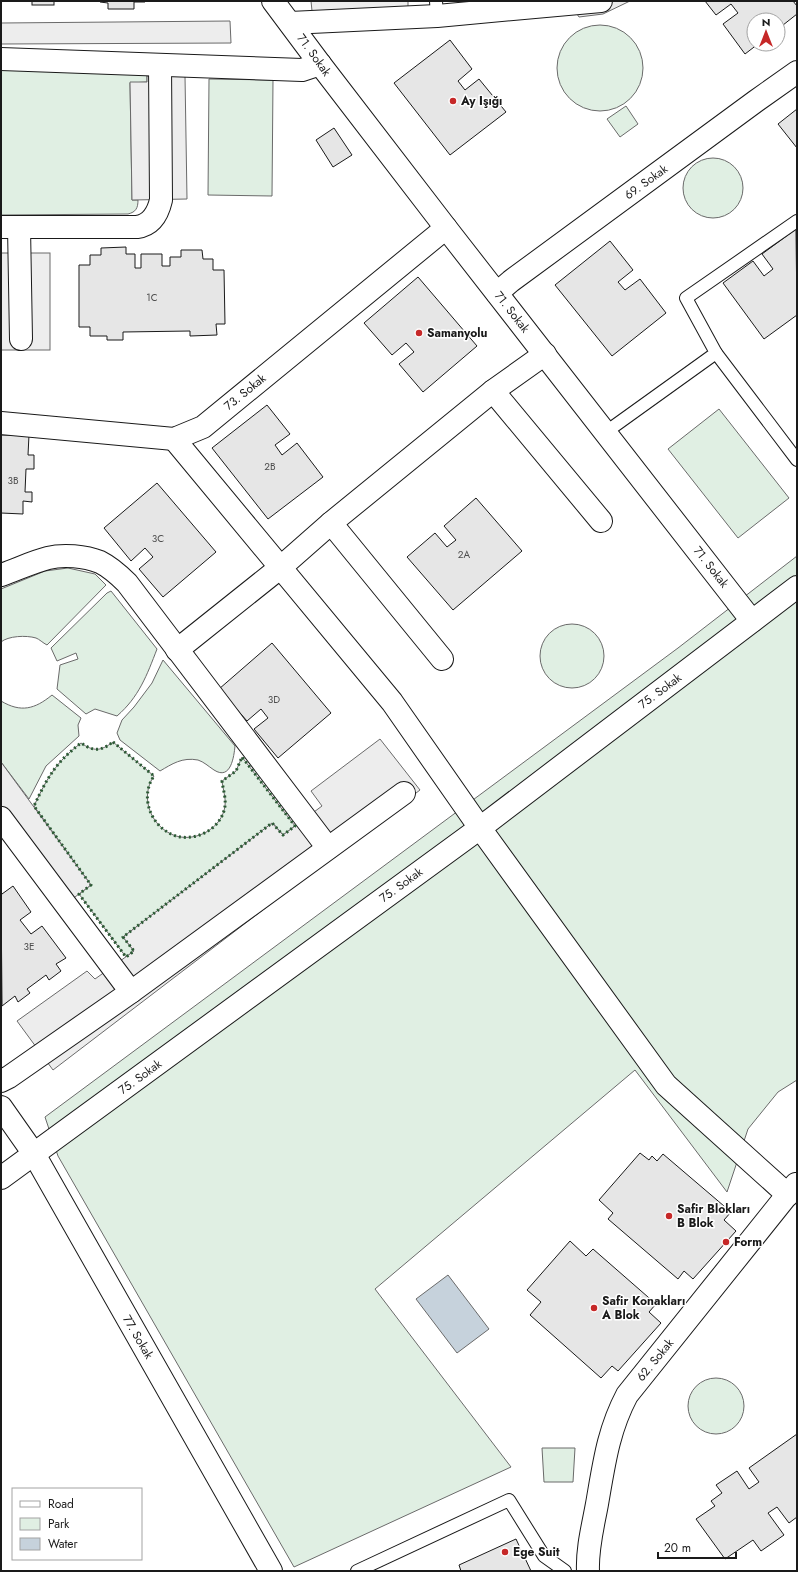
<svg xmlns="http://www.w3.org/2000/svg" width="798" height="1572" font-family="Jost,sans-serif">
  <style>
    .green { fill: #e0efe3; stroke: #6a6a6a }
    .parking { fill: #ededed; stroke: #6a6a6a }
    .water { fill: #c6d2dc; stroke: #6a6a6a }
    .building { fill: #e6e6e6; stroke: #1a1a1a }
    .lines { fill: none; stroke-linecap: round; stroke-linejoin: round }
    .service-casing { stroke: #1a1a1a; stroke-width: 14 }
    .minor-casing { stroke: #1a1a1a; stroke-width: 24 }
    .service { stroke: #fff; stroke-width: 12 }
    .minor { stroke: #fff; stroke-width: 22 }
    .hedge { stroke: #2b5a34; stroke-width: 3; stroke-dasharray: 2 3; stroke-linecap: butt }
    .poi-dot { fill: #c62828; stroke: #fff; stroke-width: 1.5 }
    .labels { text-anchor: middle; stroke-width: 3; stroke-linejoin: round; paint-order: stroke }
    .number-label { font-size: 10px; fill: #4d4d4d }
    .street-label { font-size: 12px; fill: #1a1a1a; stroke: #fff }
    .poi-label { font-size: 12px; font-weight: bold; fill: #1a1a1a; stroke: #fff; text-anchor: start }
  </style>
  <rect width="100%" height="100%" fill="#fff"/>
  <!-- green -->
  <g class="green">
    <circle cx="600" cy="68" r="43"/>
    <path d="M1 65 143 73 147 76V82L130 83 132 200H138C138 208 136 212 128 214L1 215Z"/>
    <polygon points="209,79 273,80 272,196 208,195"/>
    <polygon points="626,106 638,124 620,137 607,119"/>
    <circle cx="713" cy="188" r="30"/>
    <polygon points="719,409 789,498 738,538 668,449"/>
    <polygon points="797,556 797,1080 778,1092 748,1129 727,1192 635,1070 375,1289 511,1467 294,1567 58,1156 45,1117 678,648"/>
    <path d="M68 568 95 574 106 585 47 645C43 643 39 639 36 638 26 635 8 636 1 642V589L45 571Z"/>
    <path d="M111 591 157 649C147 675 139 697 117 716L95 709 86 714 57 689 60 665 78 659 76 653 57 661 51 648 107 593Z"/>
    <circle cx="572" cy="656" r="32"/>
    <path d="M163 660 235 746C234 756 231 781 214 770 208 766 204 762 198 760 182 757 172 764 160 771L120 740 117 733 122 720 134 707 152 683Z"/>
    <path d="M52 695 81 718 78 725 79 736 46 766 29 799 1 762V701C21 713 35 709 52 695Z"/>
    <path d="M113 742 154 776C139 797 151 828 176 836 197 842 222 828 225 806 226 798 223 789 222 781L236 771 242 757 295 826 283 835 273 823 123 937 134 951 126 957 79 894 91 885 34 806C47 778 56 762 81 743 94 752 101 751 113 742Z"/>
    <circle cx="716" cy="1406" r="28"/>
    <polygon points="542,1448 575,1448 573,1482 544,1482"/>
  </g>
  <!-- parking -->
  <g class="parking">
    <polygon points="311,1 408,1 408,7 312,11"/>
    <polygon points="568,1 630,1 603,14 579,17"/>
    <polygon points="230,21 231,43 1,44 1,23"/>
    <polygon points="147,76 185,76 187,199 132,200 130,82 147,82"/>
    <rect x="1" y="253" width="49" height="97"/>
    <polygon points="380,739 420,790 53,1070 17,1021 87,971 95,979 134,951 123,937 272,823 283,835 322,806 311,791"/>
    <polygon points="1,762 91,885 67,903 1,817"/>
  </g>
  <!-- water -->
  <polygon class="water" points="448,1275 489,1329 457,1353 416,1299"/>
  <!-- building -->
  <g class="building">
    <rect x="32" y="1" width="22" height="4"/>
    <polygon points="100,1 145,1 145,2 134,2 134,9 108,9 108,3 100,2"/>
    <polygon points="705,1 793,1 797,6 797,14 778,29 778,20 754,20 754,44 758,44 745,54 723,24 738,13 731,4 716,15"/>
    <polygon points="450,40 472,69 458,81 465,90 479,79 506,112 450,155 394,83"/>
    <polygon points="797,109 797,148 778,124"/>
    <polygon points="334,128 352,155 333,167 316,140"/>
    <polygon points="796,229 797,315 764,339 723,283 753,261 764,276 773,269 762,254"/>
    <polygon points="610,241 633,270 618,282 625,290 640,279 666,313 612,356 555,285"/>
    <polygon points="126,247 126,254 135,254 135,268 141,268 141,254 162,254 162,266 170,266 170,257 181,257 181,250 202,250 203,259 213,259 213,270 224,270 225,324 216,324 217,335 190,336 190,331 123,332 123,340 107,340 107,336 90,336 90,327 79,327 79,265 90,265 90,255 101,255 101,248"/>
    <polygon points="418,277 477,346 423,392 399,364 414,352 406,343 392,355 364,323"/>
    <polygon points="267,405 290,434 275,445 282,455 297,443 323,477 268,519 212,448"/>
    <polygon points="1,435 29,435 28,455 34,455 34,469 26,469 25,492 32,492 32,502 23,501 23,514 1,513"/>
    <polygon points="157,483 216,552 163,597 139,569 153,557 145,548 131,561 104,528"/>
    <polygon points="476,498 522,551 453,610 407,557 435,533 447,547 456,540 444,526"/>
    <polygon points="272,643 331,713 278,758 254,729 268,718 261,709 247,721 219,689"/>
    <polygon points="13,886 31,912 20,920 31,934 42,926 66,958 56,964 61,971 49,980 46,975 27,989 30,993 18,1002 15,996 2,1006 1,892 2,894"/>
    <polygon points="640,1153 649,1160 652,1156 657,1161 663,1154 731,1212 724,1220 736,1231 693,1279 684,1271 678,1279 608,1219 613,1213 599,1200"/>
    <polygon points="570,1241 586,1256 593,1249 656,1304 649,1312 661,1323 618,1371 612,1366 601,1378 530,1315 541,1302 527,1290"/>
    <polygon points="797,1434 797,1517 789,1523 777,1507 768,1513 784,1535 761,1551 753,1540 725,1559 696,1519 715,1506 711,1501 722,1493 716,1485 737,1471 749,1489 759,1482 749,1468"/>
    <polygon points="516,1539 531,1571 461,1571 459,1565"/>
  </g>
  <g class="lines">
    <defs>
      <g id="service">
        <polyline points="436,1 437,16"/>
        <polyline points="716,353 797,460"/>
        <polyline points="606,432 716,353 686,298 797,221"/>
        <polyline points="357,1571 509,1500 544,1556 565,1571"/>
      </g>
      <g id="minor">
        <polyline points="273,1 320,64 446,228 752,621"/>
        <polyline points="290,23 437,16 601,1"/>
        <polyline points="1,59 302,70 320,64"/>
        <path d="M1 227H137C152 225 158 213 161 200L160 65"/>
        <polyline points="19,227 21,339"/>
        <polyline points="497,293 511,281 756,101 797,72"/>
        <polyline points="493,391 601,521"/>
        <polyline points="1,423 174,439 203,427 446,228"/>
        <polyline points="174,439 392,702 480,828 666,1085 788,1195"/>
        <polyline points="331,523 442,659"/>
        <path d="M1 575C16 570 32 562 48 558 63 554 85 556 100 562 110 567 119 575 127 583L328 848"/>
        <polyline points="177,650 281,567 331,523 493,391 545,354"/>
        <polyline points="1,818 131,992"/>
        <polyline points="1,1081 9,1077 131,992 404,793"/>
        <polyline points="1,1107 34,1154 271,1571"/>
        <polyline points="1,1178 480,828 797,587"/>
        <path d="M588 1571C587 1548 593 1526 597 1504 604 1464 608 1431 627 1395L796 1184"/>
      </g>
    </defs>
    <!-- service casing -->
    <use href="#service" class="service-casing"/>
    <!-- minor casing -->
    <use href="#minor" class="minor-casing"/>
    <!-- service -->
    <use href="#service" class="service"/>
    <!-- minor -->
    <use href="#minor" class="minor"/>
    <!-- hedge -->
    <path class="hedge" d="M113 742 154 776C139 797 151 828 176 836 197 842 222 828 225 806 226 798 223 789 222 781L236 771 242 757 295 826 283 835 272 823 123 937 134 951 126 957 79 894 91 885 34 806C47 778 56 762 81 743 94 752 101 751 113 742Z"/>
  </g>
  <!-- markers -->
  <g class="poi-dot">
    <circle cx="453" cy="101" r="4"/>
    <circle cx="419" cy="333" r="4"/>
    <circle cx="669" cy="1216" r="4"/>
    <circle cx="726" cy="1242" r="4"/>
    <circle cx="594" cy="1308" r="4"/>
    <circle cx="505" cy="1552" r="4"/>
  </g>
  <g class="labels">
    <!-- number labels -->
    <g class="number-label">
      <text x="152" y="301">1C</text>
      <text x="270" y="470">2B</text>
      <text x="13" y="484">3B</text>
      <text x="158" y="542">3C</text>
      <text x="464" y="558">2A</text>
      <text x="274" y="703">3D</text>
      <text x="29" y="950">3E</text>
    </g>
    <!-- street labels -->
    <g class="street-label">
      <text transform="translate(314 55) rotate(54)" y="4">71. Sokak</text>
      <text transform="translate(646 182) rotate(-36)" y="4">69. Sokak</text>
      <text transform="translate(512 312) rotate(52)" y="4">71. Sokak</text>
      <text transform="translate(245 392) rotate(-39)" y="4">73. Sokak</text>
      <text transform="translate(711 567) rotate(52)" y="4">71. Sokak</text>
      <text transform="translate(660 691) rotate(-37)" y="4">75. Sokak</text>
      <text transform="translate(401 885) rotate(-36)" y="4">75. Sokak</text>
      <text transform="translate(140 1077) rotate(-36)" y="4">75. Sokak</text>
      <text transform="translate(138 1337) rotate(60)" y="4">77. Sokak</text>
      <text transform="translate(655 1360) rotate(-51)" y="4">62. Sokak</text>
    </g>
    <!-- poi labels -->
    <g class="poi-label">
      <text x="461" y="105">Ay Işığı</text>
      <text x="427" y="337">Samanyolu</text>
      <text x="677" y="1213">Safir Blokları<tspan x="677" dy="14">B Blok</tspan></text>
      <text x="734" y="1246">Form</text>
      <text x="602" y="1305">Safir Konakları<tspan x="602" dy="14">A Blok</tspan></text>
      <text x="513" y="1556">Ege Suit</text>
    </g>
  </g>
  <!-- border -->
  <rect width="798" height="1572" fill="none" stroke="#1a1a1a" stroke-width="4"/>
  <!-- legend -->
  <rect x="12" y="1488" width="130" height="72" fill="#ffffff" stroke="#a3a3a3"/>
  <rect x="20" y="1501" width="20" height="6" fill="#ffffff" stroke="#a3a3a3"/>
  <text x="48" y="1508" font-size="12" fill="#1a1a1a">Road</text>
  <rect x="20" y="1518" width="20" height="12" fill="#e0efe3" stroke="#a3a3a3"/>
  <text x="48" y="1528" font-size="12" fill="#1a1a1a">Park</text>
  <rect x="20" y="1538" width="20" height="12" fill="#c6d2dc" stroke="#a3a3a3"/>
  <text x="48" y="1548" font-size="12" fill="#1a1a1a">Water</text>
  <!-- north arrow -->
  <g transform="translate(766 32)"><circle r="19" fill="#ffffff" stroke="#a3a3a3"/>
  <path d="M0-3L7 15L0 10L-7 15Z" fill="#c62828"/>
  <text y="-6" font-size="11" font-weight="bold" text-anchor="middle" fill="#1a1a1a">N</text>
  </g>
  <!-- scale -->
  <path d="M658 1552v6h78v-6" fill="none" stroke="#1a1a1a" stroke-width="2"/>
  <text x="664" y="1552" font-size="12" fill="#1a1a1a" stroke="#ffffff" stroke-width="3" paint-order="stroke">20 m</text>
</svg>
